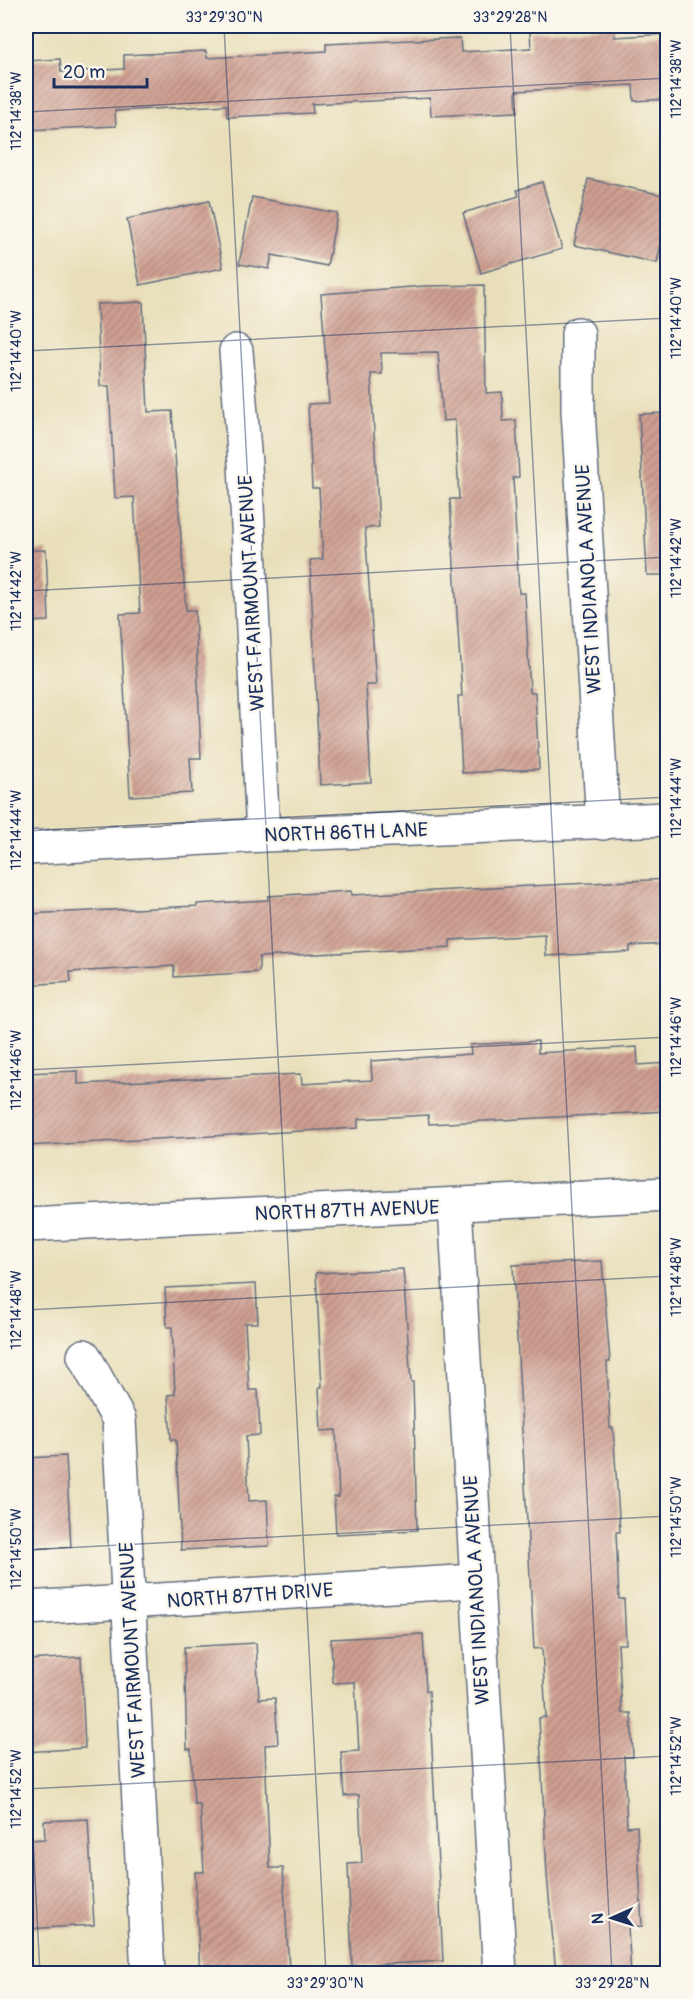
<svg xmlns="http://www.w3.org/2000/svg" width="693" height="1999" font-family="Pangolin,sans-serif">
  <style>
    .building { fill: url(#building-hatch) }
    .lines { fill: none; stroke-linecap: round; stroke-linejoin: round }
    .minor-casing { stroke: #636d7e; stroke-width: 36 }
    .minor { stroke: #fff; stroke-width: 33 }
    .ticks { fill: none; stroke: #1b2f5e; stroke-width: 1.5; stroke-opacity: 0.45 }
    .labels { text-anchor: middle; stroke-width: 5; stroke-linejoin: round; paint-order: stroke }
    .street-label { font-size: 20px; fill: #1b2f5e; stroke: #fbf7ec }
    .neatline { fill: none; stroke: #1b2f5e; stroke-width: 2 }
    .ticks-label { font-size: 15px; text-anchor: middle; fill: #1b2f5e }
  </style>
  <defs>
    <pattern id="building-hatch" width="6" height="6" patternUnits="userSpaceOnUse" patternTransform="scale(1.5)"><rect width="6" height="6" fill="#cf9f91"/><path d="M-1 1l2-2M0 6l6-6M5 7l2-2" fill="none" stroke="#a7827a"/></pattern>
  </defs>
  <rect width="100%" height="100%" fill="#fbf7ec"/>
  <filter id="ink" filterUnits="userSpaceOnUse"><feTurbulence type="fractalNoise" baseFrequency=".0167" numOctaves="2"/><feDisplacementMap in="SourceGraphic" scale="12" xChannelSelector="R" yChannelSelector="G"/><feConvolveMatrix kernelMatrix="1 2 1 2 8 2 1 2 1" color-interpolation-filters="sRGB"/></filter>
  <filter id="wash" filterUnits="userSpaceOnUse"><feTurbulence type="fractalNoise" baseFrequency=".008" numOctaves="4" result="noise"/><feDisplacementMap in="SourceGraphic" scale="24" xChannelSelector="R" yChannelSelector="G"/><feGaussianBlur stdDeviation="1.35" result="paint"/><feColorMatrix in="noise" values="0 0 0 0 0 0 0 0 0 0 0 0 0 0 0 0 0 1.4 0 .05"/><feComposite in="paint" operator="in"/></filter>
  <g filter="url(#wash)">
    <rect width="100%" height="100%" fill="#e8dfba"/>
    <g id="blocks">
      <!-- building -->
      <g class="building">
        <polygon points="614,27 615,37 668,34 668,99 634,101 633,85 516,91 517,112 431,116 430,98 312,104 313,113 227,117 227,105 115,111 116,126 28,130 26,61 60,59 61,72 124,69 124,55 206,51 207,58 326,51 326,44 411,40 460,38 461,52 531,48 530,31"/>
        <polygon points="588,179 668,196 668,210 657,263 574,245"/>
        <polygon points="542,182 562,249 481,273 463,213 519,196 517,190"/>
        <polygon points="252,197 337,213 327,266 272,255 269,269 239,264"/>
        <polygon points="209,201 223,268 140,285 127,219"/>
        <polygon points="484,285 486,393 502,392 503,421 516,420 519,477 513,478 519,593 525,593 530,692 535,692 539,769 462,773 458,696 462,696 450,499 459,499 455,420 443,421 438,352 381,353 382,374 371,374 379,527 365,528 376,685 366,685 371,782 320,785 310,560 323,559 319,488 312,488 308,404 329,403 321,294 424,286"/>
        <polygon points="143,302 148,412 172,411 186,610 195,610 201,758 190,758 192,793 130,796 120,614 140,613 134,497 115,498 109,386 100,386 97,304"/>
        <polygon points="668,413 668,575 647,575 639,414"/>
        <polygon points="26,550 46,550 49,621 26,622"/>
        <polygon points="668,879 668,944 630,946 630,952 546,956 545,935 450,940 450,947 259,957 259,972 174,977 174,966 70,972 71,982 26,985 26,914 197,906 197,904 268,900 268,896 351,891 352,895"/>
        <polygon points="538,1041 538,1053 637,1047 638,1065 668,1063 668,1111 429,1124 428,1115 358,1119 358,1128 26,1146 26,1073 78,1071 78,1084 301,1074 302,1084 372,1080 371,1061 471,1054 470,1045"/>
        <polygon points="602,1261 610,1362 607,1362 610,1428 613,1428 620,1532 616,1532 619,1599 624,1599 626,1644 618,1644 622,1713 631,1713 633,1757 624,1757 627,1827 637,1826 642,1926 628,1927 631,1974 556,1974 547,1875 539,1718 546,1717 542,1648 534,1649 513,1265"/>
        <polygon points="403,1269 411,1382 413,1382 417,1530 336,1534 334,1497 339,1497 336,1430 321,1431 319,1387 322,1387 316,1273"/>
        <polygon points="256,1284 258,1323 245,1323 249,1390 258,1390 260,1435 246,1436 249,1501 267,1500 269,1546 181,1550 176,1440 171,1440 168,1395 175,1394 172,1327 167,1327 165,1288"/>
        <polygon points="66,1456 71,1547 26,1549 26,1458"/>
        <polygon points="423,1634 426,1691 429,1691 443,1961 352,1966 348,1864 362,1863 359,1795 344,1796 341,1752 359,1751 355,1682 333,1683 331,1639"/>
        <polygon points="256,1643 259,1699 275,1698 278,1744 265,1745 267,1800 270,1868 283,1868 289,1969 200,1974 195,1872 204,1872 200,1804 194,1804 191,1749 187,1749 184,1647"/>
        <polygon points="81,1657 85,1748 26,1752 26,1660"/>
        <polygon points="88,1819 94,1925 26,1929 26,1840 45,1839 44,1821"/>
      </g>
    </g>
  </g>
  <g filter="url(#ink)">
    <use href="#blocks" fill-opacity="0" stroke="#636d7e" stroke-width="1.5"/>
    <g class="lines">
      <defs>
        <g id="minor">
          <polyline points="578,334 578,410 603,823"/>
          <polyline points="236,351 245,464 263,835"/>
          <polyline points="26,848 263,835 668,819"/>
          <polyline points="455,1206 500,1974"/>
          <polyline points="26,1225 668,1194"/>
          <polyline points="84,1356 119,1420 148,1974"/>
          <polyline points="26,1608 475,1581"/>
        </g>
      </defs>
      <!-- minor casing -->
      <use href="#minor" class="minor-casing"/>
      <!-- minor -->
      <use href="#minor" class="minor"/>
    </g>
  </g>
  <!-- ticks -->
  <path class="ticks" d="M224 26 326 1974M510 26 612 1974M26 112 668 78M26 351 668 318M26 591 668 557M26 831 668 797M26 1070 668 1037M26 1310 668 1276M26 1550 668 1516M26 1700 40 1974M26 1789 668 1756"/>
  <g class="labels">
    <!-- street labels -->
    <g class="street-label">
      <text transform="translate(588 579) rotate(-93)" y="7">WEST INDIANOLA AVENUE</text>
      <text transform="translate(251 593) rotate(-93)" y="7">WEST FAIRMOUNT AVENUE</text>
      <text transform="translate(346 832) rotate(-2)" y="7">NORTH 86TH LANE</text>
      <text transform="translate(347 1210) rotate(-2)" y="7">NORTH 87TH AVENUE</text>
      <text transform="translate(476 1590) rotate(-93)" y="7">WEST INDIANOLA AVENUE</text>
      <text transform="translate(250 1595) rotate(-4)" y="7">NORTH 87TH DRIVE</text>
      <text transform="translate(132 1660) rotate(-93)" y="7">WEST FAIRMOUNT AVENUE</text>
    </g>
  </g>
  <!-- margin -->
  <rect width="693" height="1999" fill="none" stroke="#fbf7ec" stroke-width="66"/>
  <!-- north arrow -->
  <g transform="translate(612 1918) rotate(267)" stroke="#fbf7ec" stroke-width="4.5" paint-order="stroke">
  <path d="M0-4.5L10 22L0 15L-10 22Z" fill="#1b2f5e"/>
  <text y="-9" font-size="16" font-weight="bold" text-anchor="middle" fill="#1b2f5e">N</text>
  </g>
  <!-- scale -->
  <path d="M54 78v9h93v-9" fill="none" stroke="#1b2f5e" stroke-width="3"/>
  <text x="63" y="78" font-size="18" fill="#1b2f5e" stroke="#fbf7ec" stroke-width="4.5" paint-order="stroke">20 m</text>
  <rect x="33" y="33" width="627" height="1933" class="neatline"/>
  <g class="ticks-label">
    <text x="224" y="22">33°29'30"N</text>
    <text x="510" y="22">33°29'28"N</text>
    <text transform="translate(676 79) rotate(-90)" y="5">112°14'38"W</text>
    <text transform="translate(16 111) rotate(-90)" y="5">112°14'38"W</text>
    <text transform="translate(676 318) rotate(-90)" y="5">112°14'40"W</text>
    <text transform="translate(16 351) rotate(-90)" y="5">112°14'40"W</text>
    <text transform="translate(676 558) rotate(-90)" y="5">112°14'42"W</text>
    <text transform="translate(16 591) rotate(-90)" y="5">112°14'42"W</text>
    <text transform="translate(676 798) rotate(-90)" y="5">112°14'44"W</text>
    <text transform="translate(16 830) rotate(-90)" y="5">112°14'44"W</text>
    <text transform="translate(676 1037) rotate(-90)" y="5">112°14'46"W</text>
    <text transform="translate(16 1070) rotate(-90)" y="5">112°14'46"W</text>
    <text transform="translate(676 1277) rotate(-90)" y="5">112°14'48"W</text>
    <text transform="translate(16 1310) rotate(-90)" y="5">112°14'48"W</text>
    <text transform="translate(676 1517) rotate(-90)" y="5">112°14'50"W</text>
    <text transform="translate(16 1549) rotate(-90)" y="5">112°14'50"W</text>
    <text transform="translate(676 1756) rotate(-90)" y="5">112°14'52"W</text>
    <text transform="translate(16 1789) rotate(-90)" y="5">112°14'52"W</text>
    <text x="325" y="1988">33°29'30"N</text>
    <text x="612" y="1988">33°29'28"N</text>
  </g>
</svg>
